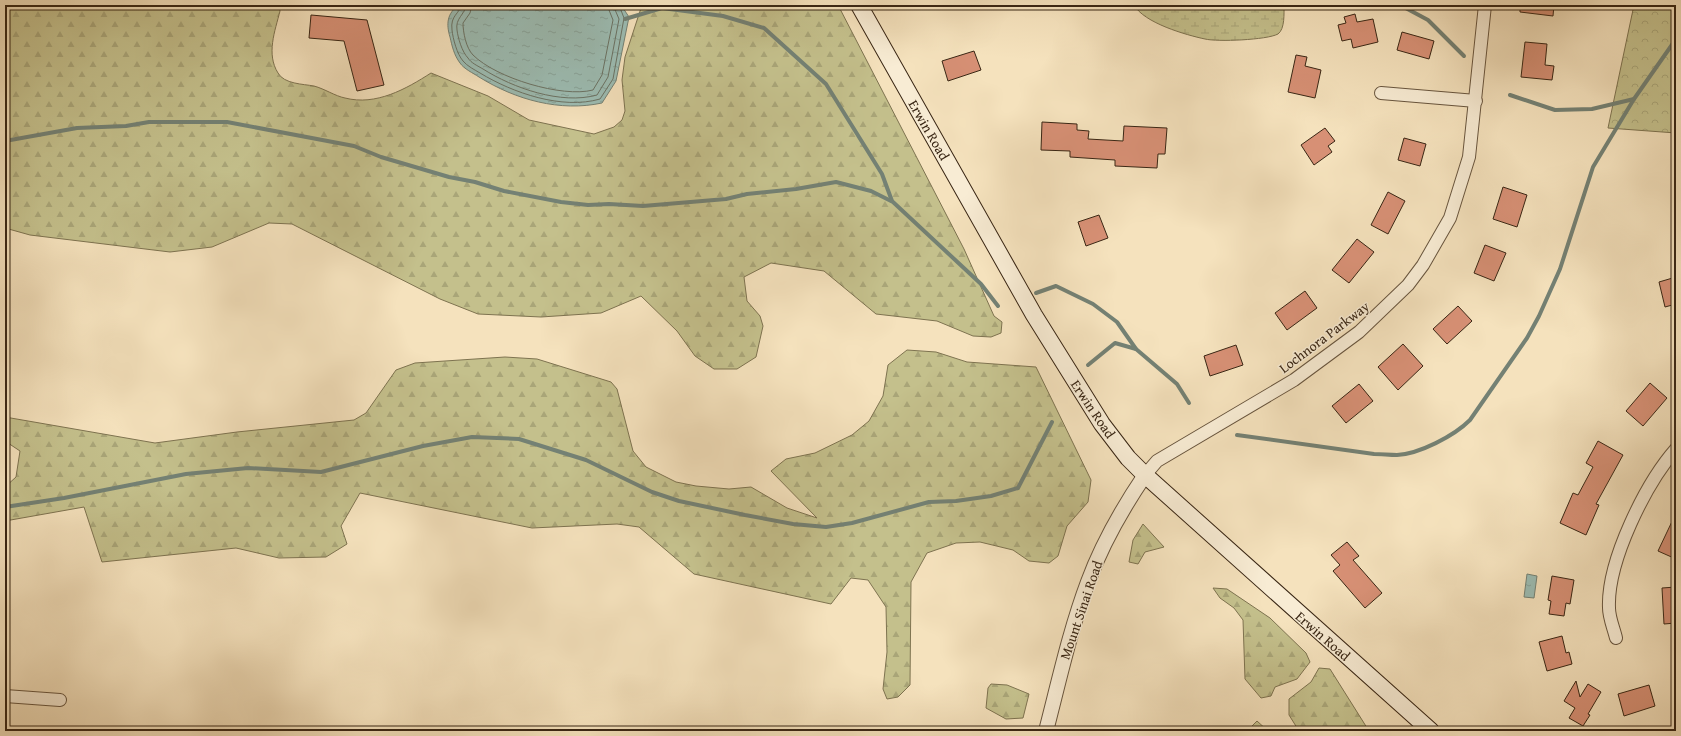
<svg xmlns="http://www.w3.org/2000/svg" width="1681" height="736" font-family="'Gentium Book Plus',serif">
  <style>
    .forest { fill: url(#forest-firs); stroke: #7e7350 }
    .wetland { fill: url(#wetland-marsh); stroke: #7e7350 }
    .park { fill: url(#park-crowns); stroke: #7e7350 }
    .garden { fill: #c4c08c; stroke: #7e7350 }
    .water { fill: url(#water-ripples); stroke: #748174 }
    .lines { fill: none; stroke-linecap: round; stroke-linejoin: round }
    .shore { stroke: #6a7264; stroke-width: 1 }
    .stream { stroke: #748174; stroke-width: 4 }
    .building { fill: #d79075; stroke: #392614 }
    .minor-casing { stroke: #68553e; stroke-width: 14 }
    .tertiary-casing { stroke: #68553e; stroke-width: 16 }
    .secondary-casing { stroke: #392614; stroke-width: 18 }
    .minor { stroke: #f8ecd4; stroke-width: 12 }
    .tertiary { stroke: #f8ecd4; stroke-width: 14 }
    .secondary { stroke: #f8ecd4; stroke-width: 16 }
    .labels { text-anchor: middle; stroke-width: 3; stroke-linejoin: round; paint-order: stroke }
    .street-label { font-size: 14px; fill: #392614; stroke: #f8ecd4 }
  </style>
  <defs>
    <pattern id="forest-firs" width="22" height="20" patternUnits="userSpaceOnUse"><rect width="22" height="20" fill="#c4c08c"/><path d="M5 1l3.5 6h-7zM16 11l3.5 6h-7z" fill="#a9a578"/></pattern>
    <pattern id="wetland-marsh" width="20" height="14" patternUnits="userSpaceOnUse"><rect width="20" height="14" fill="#c4c08c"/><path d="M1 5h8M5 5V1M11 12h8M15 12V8" fill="none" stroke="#a9a578"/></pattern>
    <pattern id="park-crowns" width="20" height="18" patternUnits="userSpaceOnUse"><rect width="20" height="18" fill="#c4c08c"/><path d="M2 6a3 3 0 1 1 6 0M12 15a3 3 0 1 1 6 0" fill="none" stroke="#a9a578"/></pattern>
    <pattern id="water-ripples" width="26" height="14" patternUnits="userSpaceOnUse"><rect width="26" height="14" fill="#9cbdb4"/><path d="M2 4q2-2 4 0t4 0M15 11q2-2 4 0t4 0" fill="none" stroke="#87a29a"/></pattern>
  </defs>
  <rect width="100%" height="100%" fill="#f5e2bd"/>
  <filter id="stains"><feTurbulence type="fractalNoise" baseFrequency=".005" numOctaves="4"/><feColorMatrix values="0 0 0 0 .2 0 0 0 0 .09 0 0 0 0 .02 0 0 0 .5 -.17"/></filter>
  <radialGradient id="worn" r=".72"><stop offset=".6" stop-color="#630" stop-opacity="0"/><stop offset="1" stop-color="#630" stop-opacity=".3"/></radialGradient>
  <!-- forest -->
  <g class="forest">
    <path d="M5 5H279L280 11C275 31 266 54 278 73 284 84 303 84 314 86 325 89 335 96 345 98 376 106 406 89 431 73L488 96 529 120 594 134 614 127 622 120 625 111 622 80 625 57 642 5H838L964 249 994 316 1002 322 1001 333 991 337 973 336 937 321 876 314 824 271 771 263 744 277 747 301 760 316 763 326 756 357 737 369H714L695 356 677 331 641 296 601 313 541 317 478 314 440 299 292 224 269 223 212 247 170 252 30 235 5 228Z"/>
    <polygon points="907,350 936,352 967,362 1036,367 1091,480 1088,502 1067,526 1058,556 1049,563 1029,561 1013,550 980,542 956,543 927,553 911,582 910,685 898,697 887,699 883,689 887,652 886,607 868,580 851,578 831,604 694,574 639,527 617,524 532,528 360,493 341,526 347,544 326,557 279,558 236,548 102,562 84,507 5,521 5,487 16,477 20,451 5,441 5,417 155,443 237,432 354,420 366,413 396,370 415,363 505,357 537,359 611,382 617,389 633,451 646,467 676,482 696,486 729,489 751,487 787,508 817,518 771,471 786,459 815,453 852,435 869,421 883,396 888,365"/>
    <polygon points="1143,524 1164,547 1145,552 1138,564 1129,562 1133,540"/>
    <polygon points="1213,588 1227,589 1270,618 1306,653 1310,662 1297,679 1275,687 1271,696 1261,698 1245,679 1243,620 1234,608 1220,598"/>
    <polygon points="1319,668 1330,669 1369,731 1299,731 1289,715 1289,699 1311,682"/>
    <polygon points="991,684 1007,685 1029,694 1023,718 1006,719 986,708 988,688"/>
  </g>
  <!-- wetland -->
  <path class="wetland" d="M1134 5H1284C1284 13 1285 29 1278 34 1267 40 1217 42 1205 39 1186 35 1144 23 1134 5Z"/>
  <!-- park -->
  <polygon class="park" points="1634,5 1676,5 1676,133 1608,128"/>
  <!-- garden -->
  <polygon class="garden" points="1257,721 1268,731 1247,731"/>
  <!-- water -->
  <g class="water">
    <path d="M459 5H621L629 17 616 81 602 103C560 112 516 100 479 77 473 73 464 69 460 63 454 55 452 46 450 37 446 24 447 13 459 5Z"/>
    <polygon points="1527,574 1537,576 1534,598 1524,597"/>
  </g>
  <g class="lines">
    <!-- shore -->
    <g class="shore">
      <path d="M461 5C460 14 450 15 452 30 453 39 457 54 463 61 467 66 475 70 480 73 513 93 562 110 600 99L613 79 624 18 619 5"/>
      <path d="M466 5C465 15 455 18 457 30 458 38 462 52 468 58 471 63 478 66 483 69 513 88 561 105 597 95L608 77 619 19 613 5"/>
      <path d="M472 5 470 13 463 23C463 32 466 48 473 55 496 78 562 98 593 90L602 75 613 20 607 5"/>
    </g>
    <!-- stream -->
    <g class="stream">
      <polyline points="1400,5 1428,20 1464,56"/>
      <polyline points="625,19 662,8 723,16 764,28 826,84 882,174 892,201"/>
      <polyline points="1510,95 1555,110 1592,109 1634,99"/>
      <polyline points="5,141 77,128 126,126 149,122 227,122 354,146 381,157 449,177 475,182 504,191 561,202 588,205 609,204 643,206 726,199 747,194 796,189 836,182 871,191 893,202 981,284 998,306"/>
      <polyline points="1036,293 1056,286 1093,304 1117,322 1136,349 1177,384 1189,403"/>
      <polyline points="1088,365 1115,343 1136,349"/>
      <path d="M1237 435 1374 454C1382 454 1389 455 1397 455 1419 454 1454 436 1470 420L1527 338 1539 316 1560 269 1593 167 1634 99 1676 39"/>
      <polyline points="5,507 64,498 186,474 248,468 321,472 423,446 472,437 519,439 586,460 652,492 679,501 745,515 793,524 826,527 852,523 929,502 956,501 991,496 1018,488 1052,422"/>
    </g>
  </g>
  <!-- building -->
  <g class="building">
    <polygon points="1520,5 1554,5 1553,16 1520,12"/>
    <polygon points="1355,14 1357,22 1373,19 1378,42 1353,48 1351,39 1342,41 1338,25 1346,23 1344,17"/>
    <polygon points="311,15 367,20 384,85 357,91 344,41 309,38"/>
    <polygon points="1402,32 1434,41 1429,59 1397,50"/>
    <polygon points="1525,42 1547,44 1545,65 1554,66 1552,80 1521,77"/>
    <polygon points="974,51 981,70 948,81 942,61"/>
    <polygon points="1296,55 1307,57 1305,66 1321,70 1315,98 1288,92"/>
    <polygon points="1042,122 1077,124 1077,130 1089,131 1088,139 1123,141 1124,126 1167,128 1165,154 1158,154 1157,168 1115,166 1115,160 1070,157 1070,151 1041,150"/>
    <polygon points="1325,128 1335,141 1328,146 1332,152 1314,165 1301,145"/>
    <polygon points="1404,138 1426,144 1420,166 1398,160"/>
    <polygon points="1503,187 1527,195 1517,227 1493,219"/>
    <polygon points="1388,192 1405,201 1388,234 1371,225"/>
    <polygon points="1099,215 1108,238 1086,246 1078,222"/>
    <polygon points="1357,239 1374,252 1349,283 1332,270"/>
    <polygon points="1485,245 1506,253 1494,281 1474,273"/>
    <polygon points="1676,277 1676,304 1665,307 1659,282"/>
    <polygon points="1305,291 1317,308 1287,330 1275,313"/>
    <polygon points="1458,306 1472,321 1447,344 1433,329"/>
    <polygon points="1403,344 1423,366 1398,390 1378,367"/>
    <polygon points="1236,345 1243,365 1210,376 1204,356"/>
    <polygon points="1650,383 1667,398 1643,426 1626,411"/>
    <polygon points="1359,384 1373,401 1346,423 1332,406"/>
    <polygon points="1598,441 1623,455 1596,504 1599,505 1586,535 1560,523 1573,493 1578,495 1593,467 1586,463"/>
    <polygon points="1676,513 1676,559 1658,551"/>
    <polygon points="1347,542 1359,556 1353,560 1382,593 1365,608 1333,571 1340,565 1331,555"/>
    <polygon points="1552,576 1574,580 1570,604 1566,603 1564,616 1549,614 1551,601 1548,600"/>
    <polygon points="1676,587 1676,623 1664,624 1662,588"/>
    <polygon points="1562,636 1566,653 1569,652 1572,664 1547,671 1539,642"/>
    <polygon points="1576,681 1580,697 1588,684 1601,692 1588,714 1590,715 1583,726 1569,718 1575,708 1564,701"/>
    <polygon points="1649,685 1655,706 1624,716 1618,694"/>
  </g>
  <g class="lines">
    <defs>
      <g id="minor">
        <polyline points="1381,93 1476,101"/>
        <polyline points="1145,475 1157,461 1294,380 1359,332 1408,285 1423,265 1450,218 1469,157 1485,5"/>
        <path d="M1616 638C1614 629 1609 618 1609 608 1607 561 1646 483 1676 449"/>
        <polyline points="5,696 60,700"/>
      </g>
      <path id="tertiary" d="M1046 731C1059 681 1070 630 1088 582 1102 544 1122 509 1145 475"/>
      <polyline id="secondary" points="859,5 1034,315 1102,424 1128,458 1145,475 1431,731"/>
    </defs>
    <!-- minor casing -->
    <use href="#minor" class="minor-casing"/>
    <!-- tertiary casing -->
    <use href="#tertiary" class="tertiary-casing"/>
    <!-- secondary casing -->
    <use href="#secondary" class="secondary-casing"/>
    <!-- minor -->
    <use href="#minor" class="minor"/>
    <!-- tertiary -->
    <use href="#tertiary" class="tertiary"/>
    <!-- secondary -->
    <use href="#secondary" class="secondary"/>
  </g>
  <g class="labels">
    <!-- street labels -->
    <g class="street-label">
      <text transform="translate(929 130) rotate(60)" y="5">Erwin Road</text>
      <text transform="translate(1324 337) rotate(-37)" y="5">Lochnora Parkway</text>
      <text transform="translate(1093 409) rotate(56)" y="5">Erwin Road</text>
      <text transform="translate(1081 610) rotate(-71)" y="5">Mount Sinai Road</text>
      <text transform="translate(1323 636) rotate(41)" y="5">Erwin Road</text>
    </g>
  </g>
  <!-- margin -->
  <rect width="1681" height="736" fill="none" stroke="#f5e2bd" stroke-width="20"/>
  <rect x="6" y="6" width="1669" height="724" fill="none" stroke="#392614" stroke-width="2"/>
  <rect x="10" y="10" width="1661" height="716" fill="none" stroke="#392614"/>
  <rect width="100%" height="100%" filter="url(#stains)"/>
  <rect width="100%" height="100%" fill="url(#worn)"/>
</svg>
